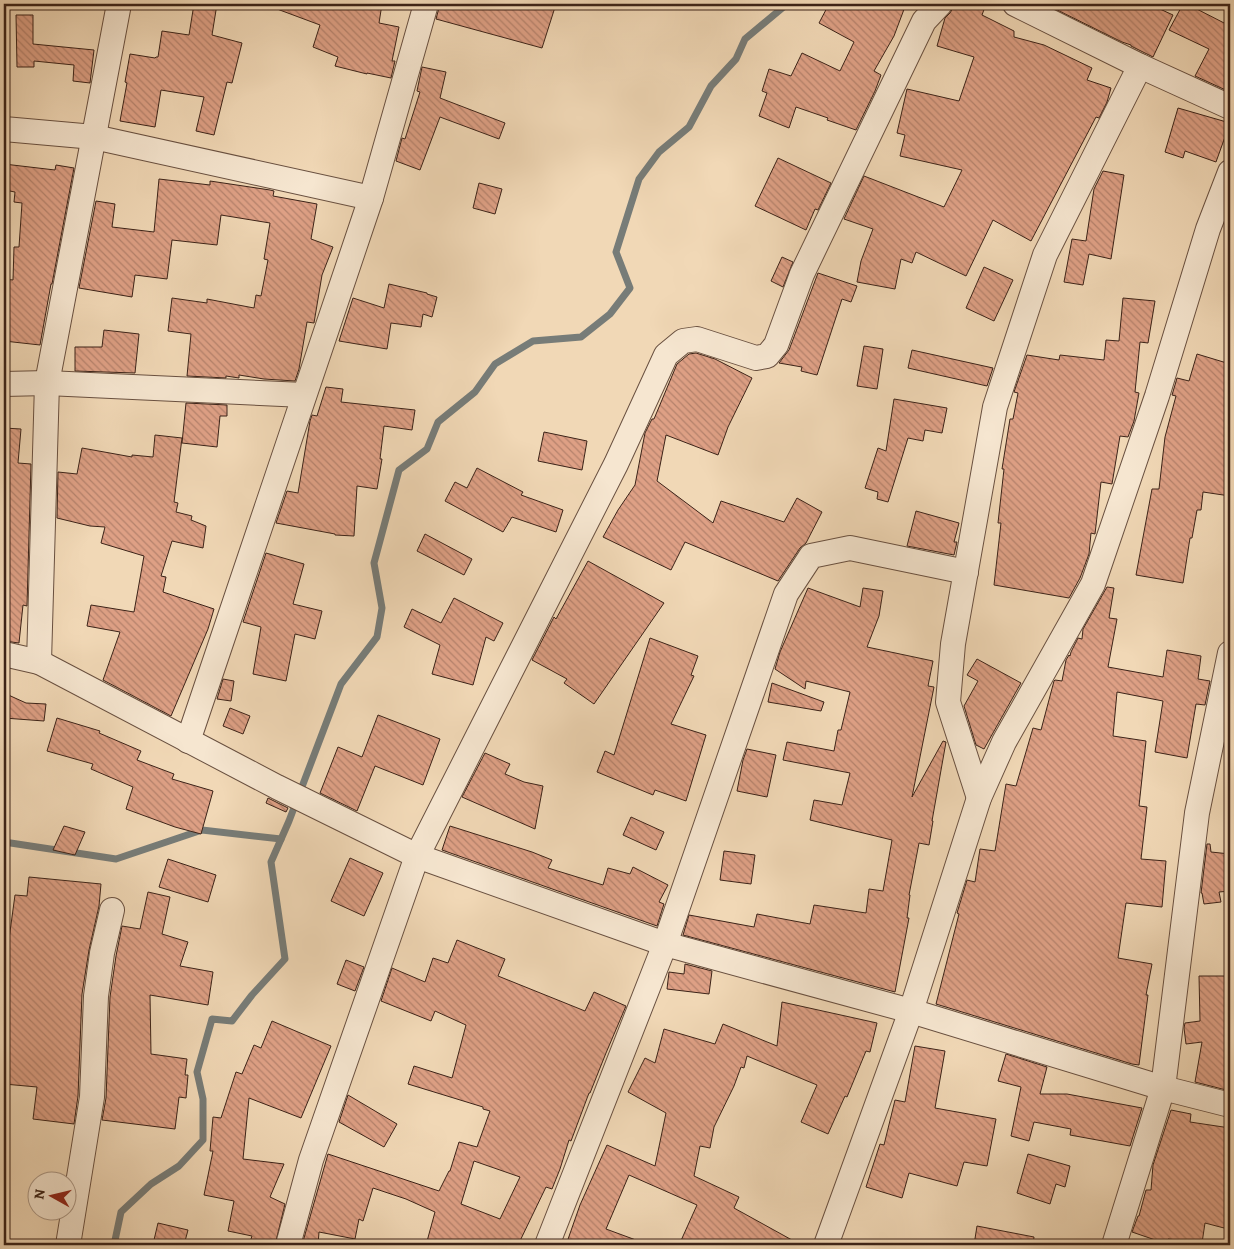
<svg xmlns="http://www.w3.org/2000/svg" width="1234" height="1249" font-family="Alegreya,serif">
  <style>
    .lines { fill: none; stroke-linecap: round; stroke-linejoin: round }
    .stream { stroke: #777c78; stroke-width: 7 }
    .building { fill: url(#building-back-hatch); stroke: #3c2318; fill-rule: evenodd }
    .minor-casing { stroke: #695040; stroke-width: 26 }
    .minor { stroke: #f6e6d0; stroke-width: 24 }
  </style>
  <defs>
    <pattern id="building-back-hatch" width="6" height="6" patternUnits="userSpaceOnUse" patternTransform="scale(1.25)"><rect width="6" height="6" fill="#dea085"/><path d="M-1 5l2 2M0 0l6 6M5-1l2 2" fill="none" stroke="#b5826c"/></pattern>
  </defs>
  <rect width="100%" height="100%" fill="#f1d8b6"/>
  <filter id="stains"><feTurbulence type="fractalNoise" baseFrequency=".004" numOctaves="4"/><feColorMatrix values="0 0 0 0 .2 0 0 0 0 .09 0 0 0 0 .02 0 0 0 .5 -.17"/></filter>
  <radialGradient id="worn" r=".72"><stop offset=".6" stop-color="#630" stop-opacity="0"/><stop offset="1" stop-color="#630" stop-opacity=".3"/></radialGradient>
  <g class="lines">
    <!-- stream -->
    <g class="stream">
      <polyline points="4,842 116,859 202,830 281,839"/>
      <polyline points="114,1245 121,1212 151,1184 179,1166 203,1140 203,1099 197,1072 212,1019 232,1021 252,995 285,959 271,862 289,821 341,684 377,637 382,608 374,563 399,470 427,449 438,422 475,392 495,364 533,341 581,337 610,314 630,288 616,252 639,179 659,152 689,127 711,86 736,59 745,39 787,4"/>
    </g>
  </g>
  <!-- building -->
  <g class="building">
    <polygon points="194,4 217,4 212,35 242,43 232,83 227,82 214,135 196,131 204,97 161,90 155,127 120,121 127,83 125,82 130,54 155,58 156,57 158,57 162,31 189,35"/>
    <polygon points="270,4 382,4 379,23 399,27 392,61 395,61 391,78 367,73 367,74 335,66 338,57 313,47 320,25 269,6"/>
    <polygon points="440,4 556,4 542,48 436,19"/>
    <polygon points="829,4 906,4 894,36 874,71 881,75 875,91 856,130 827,120 828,118 796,107 789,128 759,116 767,93 762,91 769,69 791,76 802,53 840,71 854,42 819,23"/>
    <polygon points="953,4 986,4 982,15 1014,31 1014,37 1044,45 1092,68 1087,80 1111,88 1107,102 1099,118 1096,117 1031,241 993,220 966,276 916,252 912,263 901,259 895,289 857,282 861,261 873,229 844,219 864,176 944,207 962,170 900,156 905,135 897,133 907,89 959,101 974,57 937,46 945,18 950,13 953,8"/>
    <polygon points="1045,4 1149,4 1173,15 1153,57 1131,46 1131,45 1122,42"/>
    <polygon points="1183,4 1187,4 1230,26 1230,92 1195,76 1209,49 1169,30"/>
    <polygon points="16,15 33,15 33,44 94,50 90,83 73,81 74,65 34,61 34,67 17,67"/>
    <polygon points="422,67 446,72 440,98 505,123 499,139 440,117 420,170 396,161 402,138 405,139 420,92 417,91"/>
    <polygon points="1178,108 1230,123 1216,162 1185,151 1183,158 1165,152"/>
    <polygon points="778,158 831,183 818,210 815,209 806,230 755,206"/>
    <polygon points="4,164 55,170 56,165 74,168 52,284 51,284 40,345 4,341 4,279 13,280 14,247 19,247 22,203 14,202 15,192 4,190"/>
    <polygon points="1103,171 1124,175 1111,259 1089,254 1083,285 1064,282 1072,239 1086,241 1094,189"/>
    <polygon points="159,179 210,185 210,181 270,190 274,191 273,196 317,204 311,239 333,247 322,275 314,323 307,322 299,369 295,381 264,379 239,375 239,378 226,376 226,378 187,376 191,334 168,331 172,298 207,303 207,299 254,308 256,295 261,296 268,260 264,259 270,223 221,215 217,245 172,240 167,279 135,275 132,297 79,288 96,201 115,204 112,227 154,232"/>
    <polygon points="479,183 502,189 495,214 473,208"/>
    <polygon points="782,257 793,262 783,287 771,281"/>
    <polygon points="984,267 1013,280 994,321 966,308"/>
    <polygon points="818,273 857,286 851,302 842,299 817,375 801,371 802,367 779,363 789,350"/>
    <polygon points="389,284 427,293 427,294 437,297 432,317 423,314 421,327 391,323 387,349 339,341 353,298 384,308"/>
    <polygon points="1123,298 1155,301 1148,343 1140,342 1135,392 1139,393 1134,421 1128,437 1120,436 1112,484 1101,482 1095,534 1091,533 1089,554 1080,578 1069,598 994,585 1001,523 998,523 1004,469 1002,469 1010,419 1013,419 1018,393 1014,392 1027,355 1059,360 1060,355 1104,360 1106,340 1119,341"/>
    <polygon points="104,330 139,334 135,373 75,371 75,347 102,347"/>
    <polygon points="864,346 883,349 877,389 857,386"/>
    <polygon points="912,350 993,368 987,386 908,368"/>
    <polygon points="696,353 715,359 752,378 728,427 718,455 666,435 657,481 713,523 721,501 784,522 797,498 822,512 806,543 800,548 778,581 685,542 671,570 603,537 618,510 635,485 645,433 652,419 654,419 677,364 689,354"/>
    <polygon points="1197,354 1230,364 1230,496 1203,492 1201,510 1197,510 1192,538 1190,538 1183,583 1136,575 1152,489 1159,489 1165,437 1176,396 1172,395 1175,385 1177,378 1189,381"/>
    <polygon points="326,387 343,389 341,402 415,410 412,430 384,426 380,459 382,459 377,489 357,486 354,536 335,535 335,534 276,523 287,491 298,493 310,421 312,415 317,416"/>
    <polygon points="894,399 947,408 942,433 925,430 923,441 908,438 888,502 877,499 878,492 865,488 878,448 886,451"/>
    <polygon points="186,403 227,405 227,416 220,416 217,447 182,443"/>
    <polygon points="4,428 21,429 18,463 31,464 27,606 23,605 19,643 4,641"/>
    <polygon points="544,432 587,441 582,470 538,461"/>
    <polygon points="155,435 182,438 174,502 178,503 176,512 192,516 191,520 206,526 203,548 172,541 161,576 166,577 163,592 214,609 208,629 171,716 103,680 120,632 87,626 91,605 134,612 144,556 101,543 105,527 90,526 57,518 58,472 77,474 82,448 132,457 132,455 153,457"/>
    <polygon points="477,468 523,492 521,495 563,510 556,532 512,517 503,532 445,501 455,482 467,488"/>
    <polygon points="916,511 959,523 954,542 957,542 954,555 907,546"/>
    <polygon points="425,534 472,559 464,575 417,551"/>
    <polygon points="266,553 304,564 293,604 322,611 315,639 295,634 286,681 253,674 261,627 243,622"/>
    <polygon points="588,561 664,603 594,704 564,683 567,679 532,660 554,617 556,619"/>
    <polygon points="1107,587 1114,588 1109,618 1117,619 1108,667 1163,677 1167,650 1201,656 1198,679 1210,681 1205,705 1196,704 1187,758 1155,752 1163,701 1117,692 1113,736 1146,741 1139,806 1147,807 1141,859 1166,861 1162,907 1126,903 1118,958 1152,964 1146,995 1148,995 1139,1065 1132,1064 936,1004 959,914 957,913 967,880 975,882 980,849 995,851 1006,784 1016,786 1033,728 1041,730 1054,681 1055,680 1062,681 1066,660 1069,655 1070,656 1071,652 1078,638 1082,639 1083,629"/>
    <polygon points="808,588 860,607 863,588 883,591 879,616 867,647 933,661 928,686 934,687 912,797 943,741 946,742 932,821 933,821 929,845 919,843 909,895 910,895 907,918 909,918 895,992 683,935 689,915 754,927 757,914 810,924 814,905 866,913 869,889 883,891 892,840 810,820 814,800 842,805 850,773 783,760 787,742 834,751 838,730 841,730 850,692 806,681 805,689 775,669 780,652"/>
    <polygon points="454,598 503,623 494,641 486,637 473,685 432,674 440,645 404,627 412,609 441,623"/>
    <polygon points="650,638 698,656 691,675 694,676 671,724 706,735 686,801 655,790 653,795 597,772 605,751 614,755"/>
    <polygon points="977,659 1021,683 984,749 976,745 964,706 978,681 967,675"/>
    <polygon points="223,679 234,681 231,701 217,699"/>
    <polygon points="772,683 824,702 821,711 768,702"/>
    <polygon points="4,693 26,703 46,704 44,721 4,718"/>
    <polygon points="230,708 250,716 243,734 223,726"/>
    <polygon points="378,715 440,739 423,785 375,766 357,811 320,793 338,747 362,757"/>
    <polygon points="57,718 100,731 99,733 141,751 137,760 174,774 172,779 213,791 201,834 175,827 126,809 133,787 91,769 93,764 47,751"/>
    <polygon points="747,749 776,755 767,797 737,791 743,760"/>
    <polygon points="485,753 510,764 505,774 524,782 543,786 535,829 462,797"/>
    <polygon points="268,798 288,808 286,812 266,803"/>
    <polygon points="631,817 664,832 656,850 623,835"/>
    <polygon points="64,826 85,832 75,855 53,850"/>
    <polygon points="450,826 532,852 552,860 548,868 603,885 608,868 630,874 633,867 668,885 659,902 664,904 657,926 442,850"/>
    <polygon points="1207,844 1210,844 1211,852 1230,854 1230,891 1219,892 1221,902 1204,904 1202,893 1201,893"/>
    <polygon points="724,851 755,855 751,884 720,880"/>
    <polygon points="350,858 383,873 364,916 331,901"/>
    <polygon points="168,859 216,875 208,902 159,887"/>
    <polygon points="29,877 101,884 99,906 89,950 82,994 78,1096 74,1124 33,1119 37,1087 4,1084 4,938 9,939 15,895 27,896"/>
    <polygon points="148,892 170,897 162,934 188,942 180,966 213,972 208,1005 150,995 151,1054 187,1059 185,1075 188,1075 186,1098 179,1097 175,1129 102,1120 106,1098 110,997 116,956 122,926 140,929"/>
    <path d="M457 940 505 959 498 976 585 1011 594 992 626 1006 606 1053 590 1093H589L571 1141 569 1140 560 1169 552 1189 546 1187 518 1245H426L435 1212 406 1199 373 1188 363 1221 359 1219 355 1239 319 1232 318 1245H302L328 1154 439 1191 449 1171H450L459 1142 477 1147 490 1111 483 1109V1107L408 1084 414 1066 452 1078 466 1025 435 1011 431 1021 381 1001 392 968 425 982 433 958 448 963ZM474 1161 520 1177 500 1219 461 1204Z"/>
    <polygon points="346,960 364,967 355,991 337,984"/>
    <polygon points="685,964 712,971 709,994 667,989 669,972 684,974"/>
    <polygon points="1199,976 1226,976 1227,1004 1230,1004 1230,1091 1195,1082 1202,1042 1186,1044 1184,1028 1185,1023 1200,1021"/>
    <polygon points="782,1002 877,1023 870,1052 866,1051 847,1097 845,1096 828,1134 801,1122 817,1085 747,1056 744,1068 741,1067 734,1086 714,1127 710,1148 700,1146 694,1176 739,1197 734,1208 801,1245 679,1245 697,1205 629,1175 606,1229 644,1243 643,1245 566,1245 580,1205 607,1145 655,1166 666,1113 628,1092 645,1058 655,1063 664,1029 715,1044 723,1024 777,1046"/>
    <polygon points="272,1021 331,1046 301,1118 249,1098 243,1159 284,1164 270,1197 285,1204 275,1245 249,1245 252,1236 228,1231 234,1201 204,1195 213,1151 210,1151 213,1117 221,1118 236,1072 242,1074 254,1045 261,1048"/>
    <polygon points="915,1046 945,1051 935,1108 996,1119 987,1166 964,1162 957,1186 909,1173 902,1198 866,1187 880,1144 884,1145 895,1100 905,1102"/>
    <polygon points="1006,1054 1047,1067 1040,1094 1067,1094 1142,1108 1130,1146 1070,1135 1071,1129 1034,1122 1029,1141 1011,1136 1021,1087 998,1081"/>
    <polygon points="348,1095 397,1124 384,1147 339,1122"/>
    <polygon points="1171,1110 1191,1114 1190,1122 1230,1128 1230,1227 1225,1225 1224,1228 1205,1223 1202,1243 1168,1239 1167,1244 1132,1232 1138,1216 1139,1216 1146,1190 1151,1190 1153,1165"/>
    <polygon points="1028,1154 1070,1166 1065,1187 1056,1184 1050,1204 1017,1193"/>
    <polygon points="158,1223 188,1230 184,1245 174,1245 154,1240"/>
    <polygon points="977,1226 1034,1237 1033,1245 974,1245"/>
  </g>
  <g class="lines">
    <defs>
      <g id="minor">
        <polyline points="1015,4 1140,66 1230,107"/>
        <polyline points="4,129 94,137 371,198"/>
        <polyline points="4,384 47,383 304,395"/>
        <polyline points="4,654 39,662 277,787 417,856 665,944 911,1011 1163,1088 1230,1105"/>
        <polyline points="39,662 47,383 119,4"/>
        <polyline points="188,741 371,198 426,4"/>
        <polyline points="979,798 948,702 953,644 995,407 1045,255 1140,66"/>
        <polyline points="68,1245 92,1097 96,996 102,953 112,910"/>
        <polyline points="288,1245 311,1160 417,856 616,464 666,355 683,341 697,339 756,358 767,356 776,345 802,274 924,21 940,4"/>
        <polyline points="547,1245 665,944 786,594 811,556 850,548 966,572"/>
        <polyline points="826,1245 911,1011 979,798 1004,742 1093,584 1157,396 1208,229 1230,172"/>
        <polyline points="1114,1245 1163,1088 1197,813 1230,653"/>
      </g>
    </defs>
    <!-- minor casing -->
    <use href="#minor" class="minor-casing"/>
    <!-- minor -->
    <use href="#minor" class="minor"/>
  </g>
  <!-- margin -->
  <rect width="1234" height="1249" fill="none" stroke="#f1d8b6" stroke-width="20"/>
  <rect x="5" y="5" width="1224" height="1239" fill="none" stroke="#3c2318" stroke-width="2.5"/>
  <rect x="10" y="10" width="1214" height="1229" fill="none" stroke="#3c2318"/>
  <!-- north arrow -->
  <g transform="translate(52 1196) rotate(278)"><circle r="24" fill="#f6e6d0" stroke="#ac9886"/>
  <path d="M0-4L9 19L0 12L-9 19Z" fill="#8f2418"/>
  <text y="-8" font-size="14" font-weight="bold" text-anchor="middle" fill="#3c2318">N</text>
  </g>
  <rect width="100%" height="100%" filter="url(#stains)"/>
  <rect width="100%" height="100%" fill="url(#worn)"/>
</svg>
